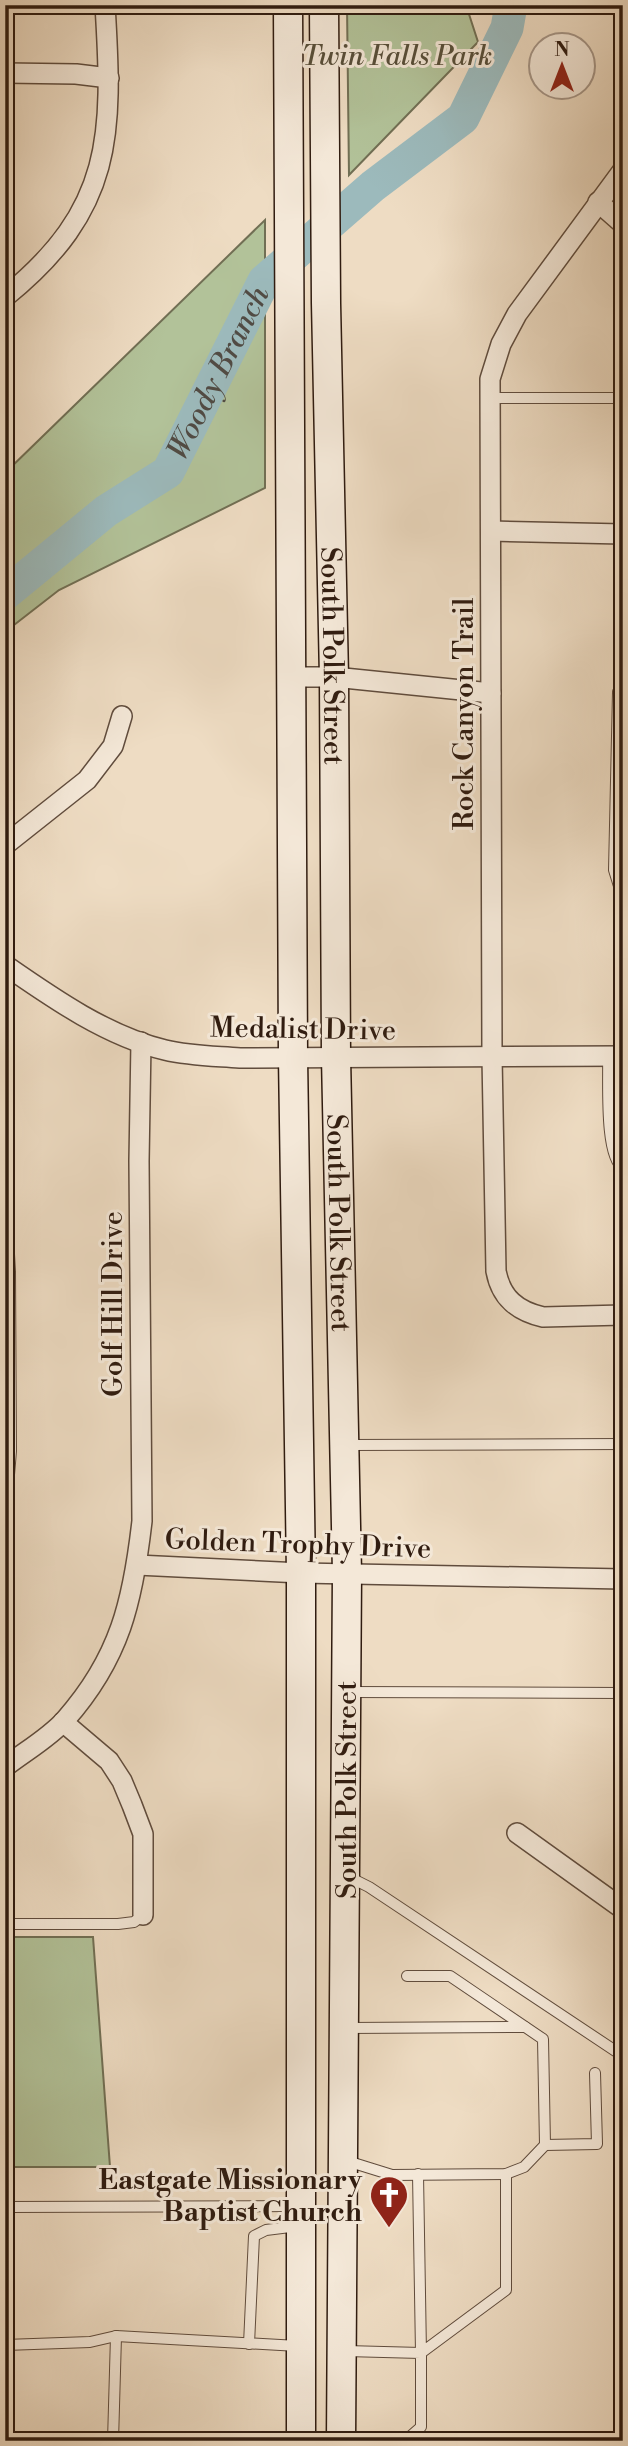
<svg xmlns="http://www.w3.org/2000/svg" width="628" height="2446" font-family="'Libre Bodoni',serif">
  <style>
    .green { fill: #b2c299; stroke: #716f54; stroke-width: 2 }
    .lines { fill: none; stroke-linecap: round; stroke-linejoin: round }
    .river { stroke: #9cbabc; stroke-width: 33 }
    .service-casing { stroke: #604c3d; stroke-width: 12 }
    .minor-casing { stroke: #604c3d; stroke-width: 22 }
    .secondary-casing { stroke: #301c10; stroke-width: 31 }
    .service { stroke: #f4e8d8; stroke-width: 10 }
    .minor { stroke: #f4e8d8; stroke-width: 19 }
    .secondary { stroke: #f4e8d8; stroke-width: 28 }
    .labels { text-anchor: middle; stroke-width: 6; stroke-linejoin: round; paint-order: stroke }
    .park-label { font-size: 28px; font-style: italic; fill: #574e39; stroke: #f4e8d8 }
    .street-label { font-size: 28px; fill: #301c10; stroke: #f4e8d8 }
    .poi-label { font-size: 28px; font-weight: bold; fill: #301c10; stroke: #f4e8d8; text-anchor: end }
    .water-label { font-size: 30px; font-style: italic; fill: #504b44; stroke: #f4e8d8 }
  </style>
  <rect width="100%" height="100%" fill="#eedcc3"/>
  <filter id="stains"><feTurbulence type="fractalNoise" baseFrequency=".00286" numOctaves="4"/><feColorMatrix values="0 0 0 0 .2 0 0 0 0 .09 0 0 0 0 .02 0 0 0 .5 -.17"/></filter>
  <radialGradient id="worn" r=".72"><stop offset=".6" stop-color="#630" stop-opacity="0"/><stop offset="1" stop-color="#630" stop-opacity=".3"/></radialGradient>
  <!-- green -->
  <g class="green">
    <polygon points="347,5 466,5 478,42 349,175"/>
    <polygon points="265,220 265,488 59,590 5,632 5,473"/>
    <polygon points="5,1937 93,1937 110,2167 5,2167"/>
  </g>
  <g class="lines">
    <!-- river -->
    <path class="river" id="s1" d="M5 594 106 511 168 472 264 281 373 186 463 118 507 28 511 5"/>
    <defs>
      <g id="service">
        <polyline points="490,398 623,398"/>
        <polyline points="623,685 618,692 614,870 623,899"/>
        <path d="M608 1056C609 1079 604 1156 623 1168"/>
        <polyline points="5,1133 8,1137 7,1218 10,1272 11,1451 5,1522"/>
        <polyline points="348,1445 623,1444"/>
        <polyline points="347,1692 623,1693"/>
        <polyline points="349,1877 369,1887 623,2056"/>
        <polyline points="5,1924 118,1924 134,1922 143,1915"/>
        <polyline points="407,1976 450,1976 543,2039 545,2145"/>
        <polyline points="347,2028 525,2027"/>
        <polyline points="347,2161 392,2175 506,2174 524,2167 545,2145 597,2144 595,2073"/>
        <polyline points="418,2174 421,2353 506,2290 506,2174"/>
        <polyline points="5,2207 299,2206"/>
        <polyline points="249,2344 254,2236 266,2230 298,2226"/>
        <polyline points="5,2345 90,2342 116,2336 298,2346"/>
        <polyline points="346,2351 421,2353 421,2427 405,2441"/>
        <polyline points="113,2441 116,2336"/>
      </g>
      <g id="minor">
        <polyline points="5,73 76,74 109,78"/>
        <path d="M623 170 517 314 501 344 490 379 492 1057 496 1271C501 1298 517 1311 543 1317L623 1315"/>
        <polyline points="598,202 623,224"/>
        <path d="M5 297C114 209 113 135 105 5"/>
        <polyline points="491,531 623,534"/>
        <polyline points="291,677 334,677 491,693"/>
        <polyline points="5,845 87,780 113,746 122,716"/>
        <path d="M5 965C54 999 107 1036 165 1050 190 1056 215 1056 240 1058L623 1056"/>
        <polyline points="137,1565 301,1573 623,1579"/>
        <polyline points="63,1722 109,1761 122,1781 132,1805 143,1834 143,1915"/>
        <path d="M5 1767C24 1752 49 1738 65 1720 120 1658 133 1601 142 1521L139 1161 141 1042"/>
        <polyline points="517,1833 623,1909"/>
      </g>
      <g id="secondary">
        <polyline points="288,5 293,1057 301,1573 301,2441"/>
        <path id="s2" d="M324 5 326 303 334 677 336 1057 347 1573 341 2441"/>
      </g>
    </defs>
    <!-- service casing -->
    <use href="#service" class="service-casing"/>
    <!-- minor casing -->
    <use href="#minor" class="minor-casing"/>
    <!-- secondary casing -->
    <use href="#secondary" class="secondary-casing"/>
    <!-- service -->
    <use href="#service" class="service"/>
    <!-- minor -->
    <use href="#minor" class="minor"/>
    <!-- secondary -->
    <use href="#secondary" class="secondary"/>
  </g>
  <!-- icons -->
  <defs>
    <symbol id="church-pin" viewBox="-11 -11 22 30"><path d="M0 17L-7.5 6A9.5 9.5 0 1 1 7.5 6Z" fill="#8f2418" stroke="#f4e8d8"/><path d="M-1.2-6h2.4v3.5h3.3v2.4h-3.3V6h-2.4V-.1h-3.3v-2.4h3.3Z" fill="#fff"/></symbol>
  </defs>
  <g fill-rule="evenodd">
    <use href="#church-pin" x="367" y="2173" width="44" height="60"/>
  </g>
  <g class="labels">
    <!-- park labels -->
    <g class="park-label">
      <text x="397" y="65">Twin Falls Park</text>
    </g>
    <!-- street labels -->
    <g class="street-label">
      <text dy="10" stroke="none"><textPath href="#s2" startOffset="651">South Polk Street</textPath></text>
      <text transform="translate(463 714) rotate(-90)" y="10">Rock Canyon Trail</text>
      <text transform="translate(303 1028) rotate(1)" y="10">Medalist Drive</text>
      <text dy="10" stroke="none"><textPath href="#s2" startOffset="1218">South Polk Street</textPath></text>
      <text transform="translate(112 1304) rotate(-90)" y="10">Golf Hill Drive</text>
      <text transform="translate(298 1543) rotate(2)" y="10">Golden Trophy Drive</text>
      <text transform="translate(346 1790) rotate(-90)" y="10">South Polk Street</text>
    </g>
    <!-- poi labels -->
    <g class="poi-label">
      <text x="362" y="2189">Eastgate Missionary<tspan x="362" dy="32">Baptist Church</tspan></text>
    </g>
    <!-- water labels -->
    <g class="water-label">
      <text dy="10" stroke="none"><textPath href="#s1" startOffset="315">Woody Branch</textPath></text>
    </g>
  </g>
  <!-- margin -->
  <rect width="628" height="2446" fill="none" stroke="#eedcc3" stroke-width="28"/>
  <rect x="7" y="7" width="614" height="2432" fill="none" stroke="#301c10" stroke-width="3.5"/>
  <rect x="14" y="14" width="600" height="2418" fill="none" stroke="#301c10" stroke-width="2"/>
  <!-- north arrow -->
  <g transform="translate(562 66)"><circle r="33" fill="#f4e8d8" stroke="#a69688" stroke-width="2"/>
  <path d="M0-5L12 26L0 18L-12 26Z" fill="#8f2418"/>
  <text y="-10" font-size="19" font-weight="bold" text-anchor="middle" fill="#301c10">N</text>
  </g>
  <rect width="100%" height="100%" filter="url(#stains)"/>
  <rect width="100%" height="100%" fill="url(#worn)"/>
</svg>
